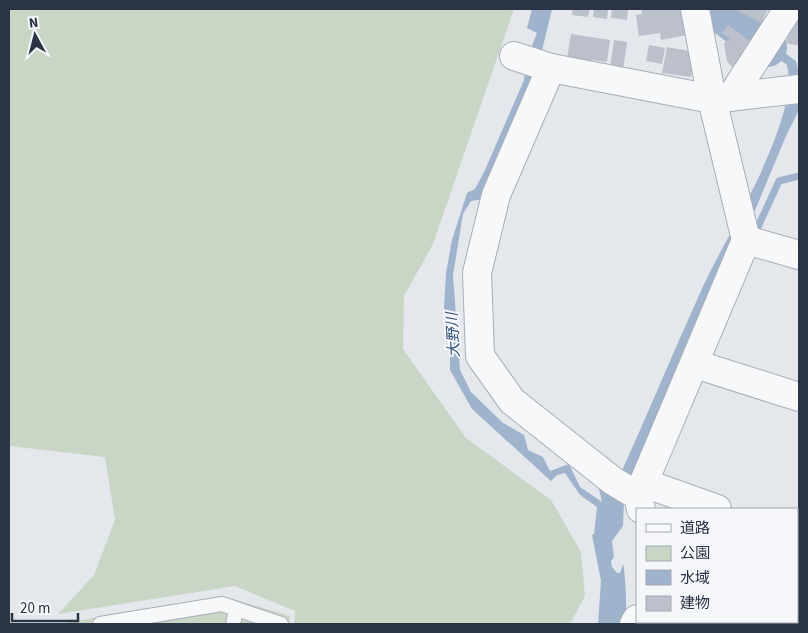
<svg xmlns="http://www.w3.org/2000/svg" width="808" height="633" font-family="'Source Sans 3','Noto Sans JP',sans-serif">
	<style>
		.green { fill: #c9d6c5 }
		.water { fill: #9fb4cc }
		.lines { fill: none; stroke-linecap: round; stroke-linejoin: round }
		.stream { stroke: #9fb4cc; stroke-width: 7 }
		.river { stroke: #9fb4cc; stroke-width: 40 }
		.building { fill: #bbc0ca }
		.service-casing { stroke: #a9aeb7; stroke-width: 16 }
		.minor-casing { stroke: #a9aeb7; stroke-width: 30 }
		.tertiary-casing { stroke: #a9aeb7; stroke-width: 30 }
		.service { stroke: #f7f8fa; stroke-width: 14 }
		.minor { stroke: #f7f8fa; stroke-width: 28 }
		.tertiary { stroke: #f7f8fa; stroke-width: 28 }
		.labels { text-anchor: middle; stroke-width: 4; stroke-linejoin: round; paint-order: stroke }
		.water-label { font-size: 15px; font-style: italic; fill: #34527a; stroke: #f4f6f9 }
	</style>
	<rect width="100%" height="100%" fill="#e4e7ec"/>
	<g class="green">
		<path d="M9,9H514L433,244L404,296L403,349L466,438L551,500L581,552L585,596L570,624H294L295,611L235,586L58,614L94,575L115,520L105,457L9,446Z"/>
		<path d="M223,596L290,616L289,624H59Z"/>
	</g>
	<path class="water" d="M532,9H552L540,59L485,199L471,201L463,214L453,275L460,370L471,392L503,423L524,435L528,450L543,457L550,471L569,464L580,487L602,502L597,481L620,475C648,414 673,352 701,291C724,239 801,119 787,65L722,17L723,9L796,61L799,74V110L786,136L756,208L723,266L624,502L623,526L612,541L614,557L611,561L612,567L617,573H620L623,564C625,568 627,609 626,613C625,617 622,621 621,624H598L601,581L592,535L594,534L597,507L580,495L565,473L557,475L551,481L472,409L450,370V347L444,307L446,273L452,240L467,193L475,189L485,170L524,80L526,61L537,33L527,28Z"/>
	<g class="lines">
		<path class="stream" d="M757,229L779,181L799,176"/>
		<path class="river" d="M716,9L767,47"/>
	</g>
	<g class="building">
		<path d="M573,9H590L588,17L572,15Z"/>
		<path d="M594,9H608L607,19L593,17Z"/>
		<path d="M612,9H628L627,20L611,18Z"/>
		<path d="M641,9H683L688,35L661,40L660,33L639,36L636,15L642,14Z"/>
		<path d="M734,9H768L761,23Z"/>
		<path d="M794,16L799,17V46L786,43Z"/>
		<path d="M728,25L751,42L732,67L727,61L724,43L730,39L722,33Z"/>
		<path d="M571,34L610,40L607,62L591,60L589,68L566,65Z"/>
		<path d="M614,40L627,42L623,70L610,68Z"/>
		<path d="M649,45L665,48L662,64L646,61Z"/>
		<path d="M667,47L695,52L691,77L662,73Z"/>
		<path d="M686,622H723V624H684Z"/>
	</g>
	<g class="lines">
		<g class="service-casing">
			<g id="service">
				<path d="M100,624L222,604L281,624"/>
				<path d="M233,624L236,610"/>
			</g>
		</g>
		<g class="minor-casing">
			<g id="minor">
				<path d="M514,56L551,68L712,99L799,89"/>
				<path d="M551,68L496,195L477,273L480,356L512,401L613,481L638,496"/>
				<path d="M731,97L788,9"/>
				<path d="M746,240L799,255"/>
				<path d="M695,364L799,397"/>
				<path d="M644,483L717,509"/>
				<path d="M641,509L638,496L746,240L712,99"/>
				<path d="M797,537L799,538"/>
				<path d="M797,607L799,608"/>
				<path d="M634,624L637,619"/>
			</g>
		</g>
		<g class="tertiary-casing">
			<path id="tertiary" d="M695,9L712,99"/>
		</g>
		<use href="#service" class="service"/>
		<use href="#minor" class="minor"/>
		<use href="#tertiary" class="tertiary"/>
	</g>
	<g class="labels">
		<g class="water-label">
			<text transform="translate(453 335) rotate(-93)" y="5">大野川</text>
		</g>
	</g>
	<rect width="808" height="633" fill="none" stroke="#2b3445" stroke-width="20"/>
	<rect x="636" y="508" width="162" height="115" fill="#f4f6f9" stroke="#a4a8b1"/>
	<rect x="646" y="524" width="25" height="8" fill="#f7f8fa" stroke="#a4a8b1"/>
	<text x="680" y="533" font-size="15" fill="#2b3445">道路</text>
	<rect x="646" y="546" width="25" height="15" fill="#c9d6c5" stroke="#a4a8b1"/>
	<text x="680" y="558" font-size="15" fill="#2b3445">公園</text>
	<rect x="646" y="570" width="25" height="15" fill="#9fb4cc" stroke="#a4a8b1"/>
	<text x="680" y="583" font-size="15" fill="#2b3445">水域</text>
	<rect x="646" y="596" width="25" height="15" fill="#bbc0ca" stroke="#a4a8b1"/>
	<text x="680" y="608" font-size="15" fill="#2b3445">建物</text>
	<g transform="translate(35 35) rotate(353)" stroke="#f4f6f9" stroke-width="4" paint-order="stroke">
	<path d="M0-4L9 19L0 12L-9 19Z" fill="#2b3445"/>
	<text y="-8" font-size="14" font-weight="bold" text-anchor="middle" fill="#2b3445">N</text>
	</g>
	<path d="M12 613v8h66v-8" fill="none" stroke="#2b3445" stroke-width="2.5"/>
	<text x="20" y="613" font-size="15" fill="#2b3445" stroke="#f4f6f9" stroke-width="4" paint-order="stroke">20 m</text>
</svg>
